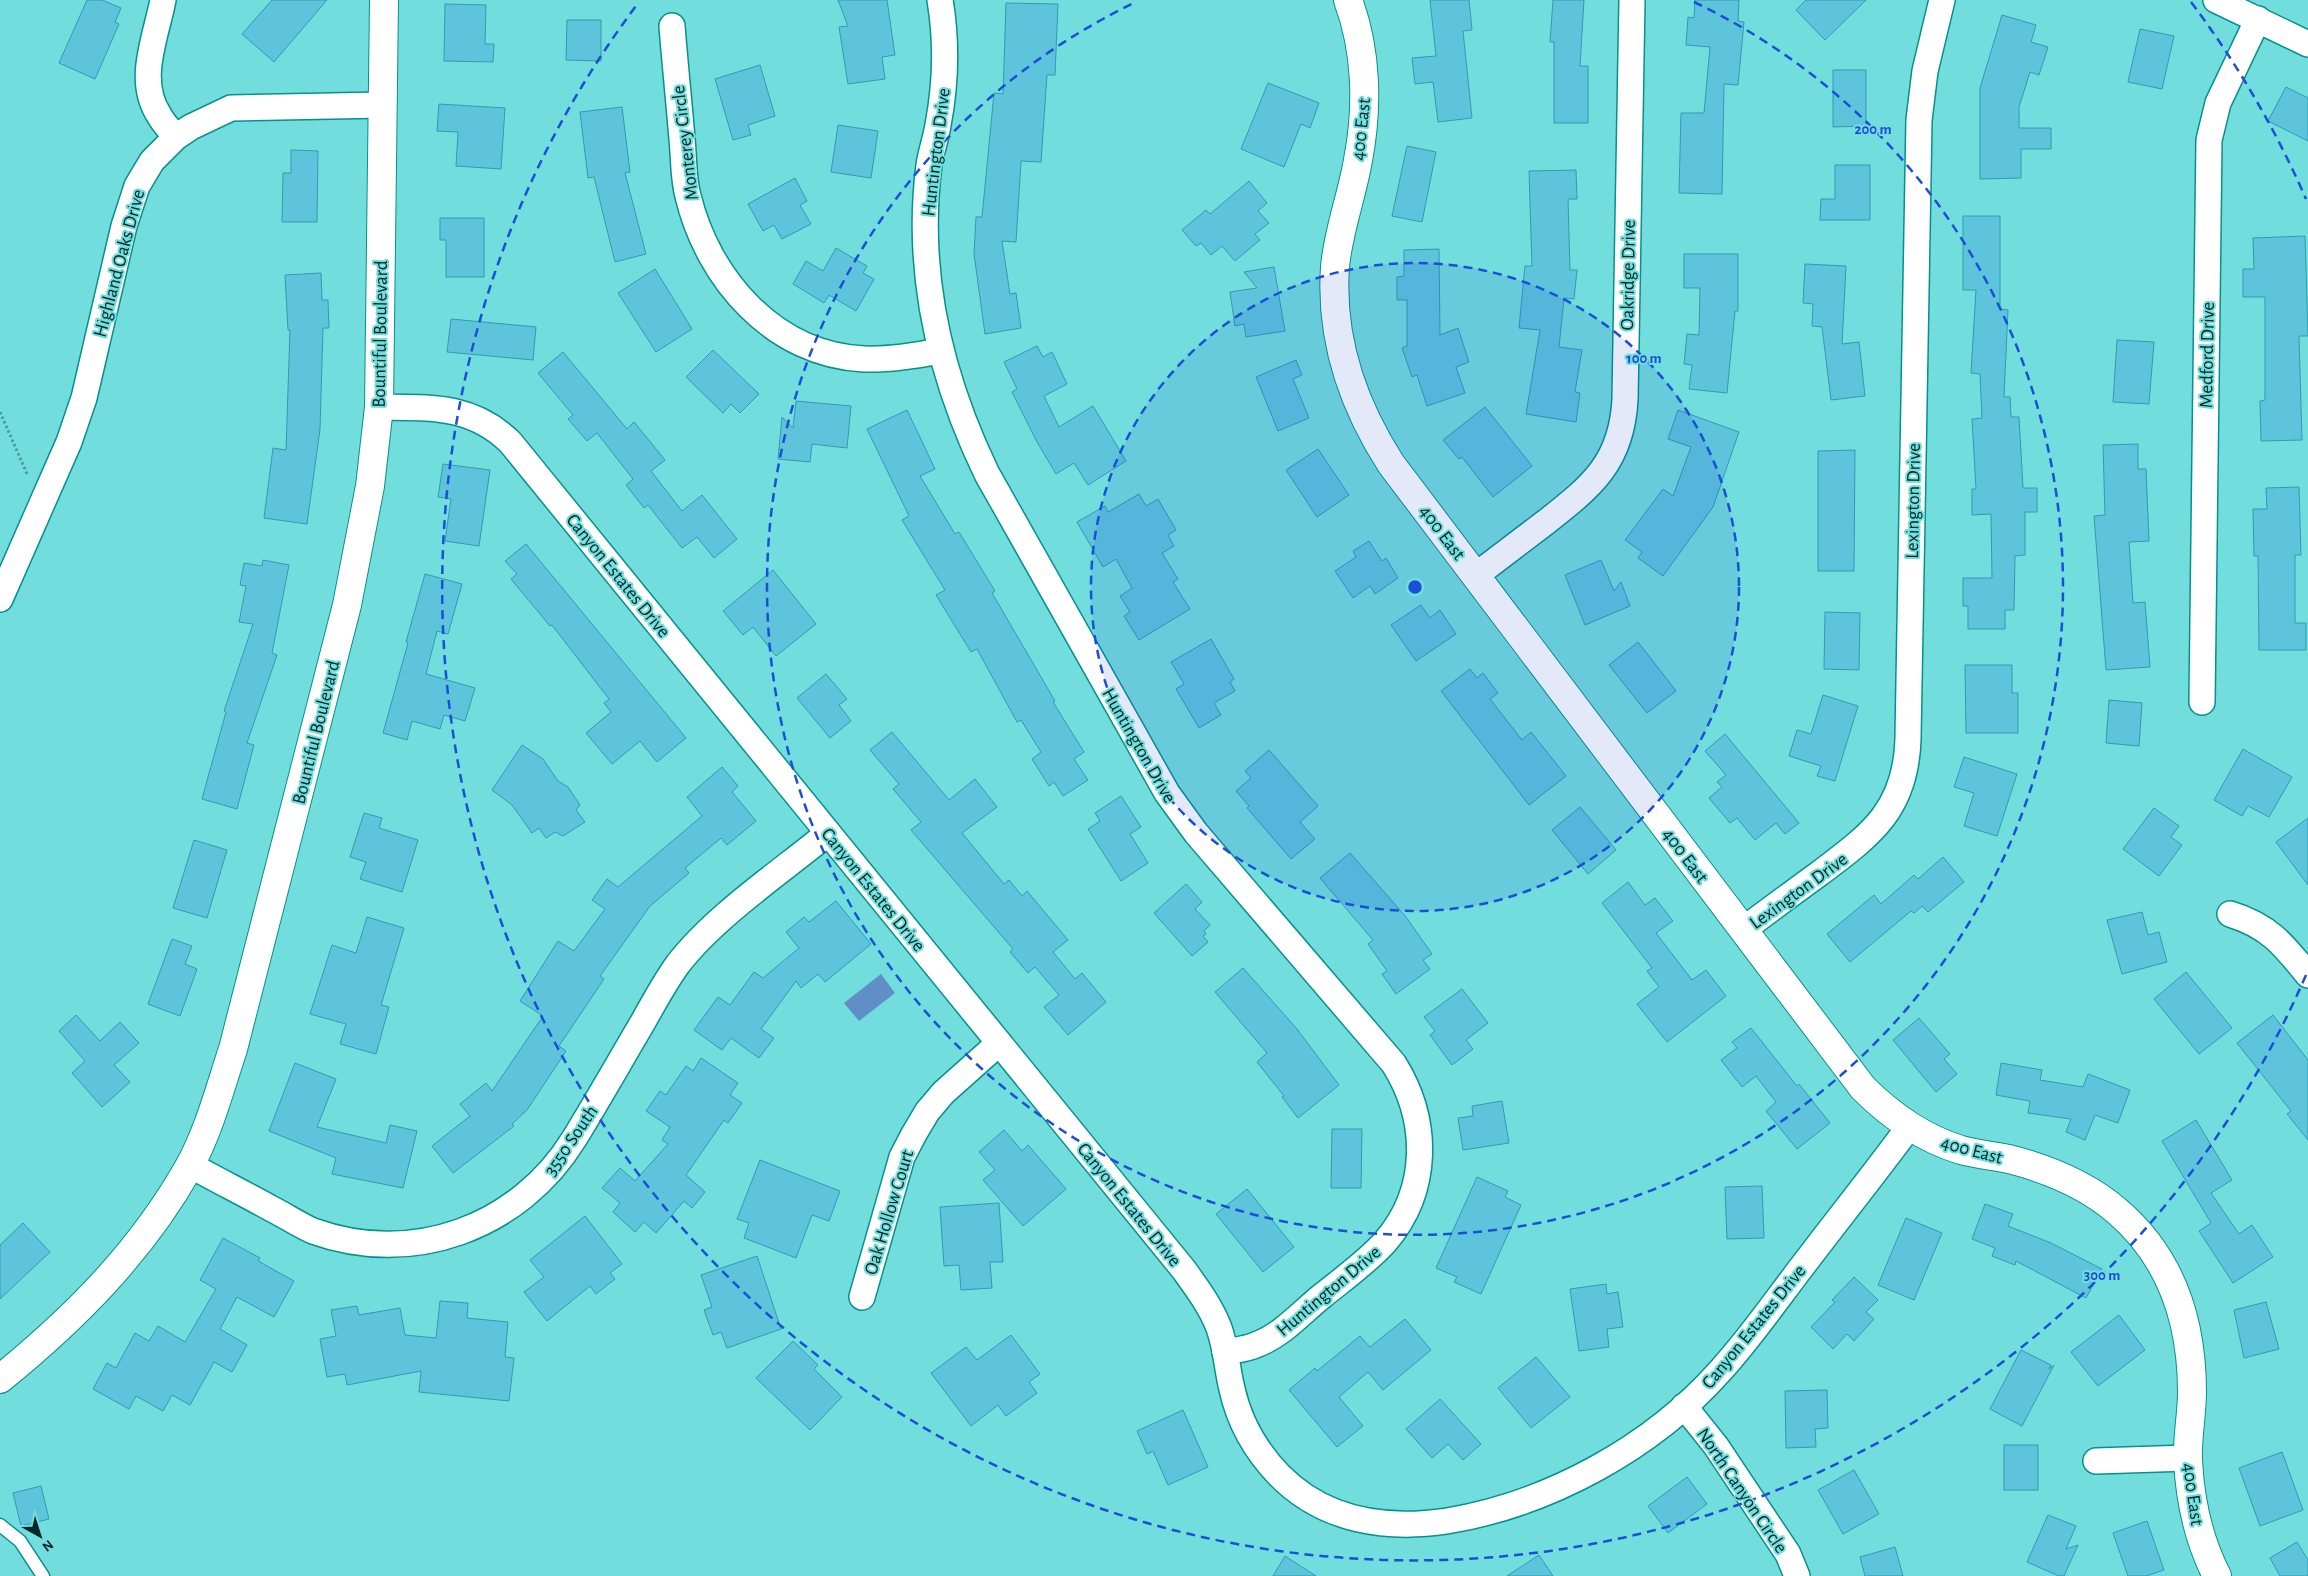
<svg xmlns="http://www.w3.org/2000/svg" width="2308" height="1576" font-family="'Alegreya Sans',sans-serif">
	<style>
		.water { fill: #608ec7 }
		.building { fill: #5ec4db; stroke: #2f9cb2 }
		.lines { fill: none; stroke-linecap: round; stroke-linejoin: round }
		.service-casing { stroke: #07908f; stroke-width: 15 }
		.minor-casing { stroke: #07908f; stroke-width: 28 }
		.tertiary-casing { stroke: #07908f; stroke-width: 30 }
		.secondary-casing { stroke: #07908f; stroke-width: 30 }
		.path { stroke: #4a9d9c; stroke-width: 3; stroke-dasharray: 2.5 2.5; stroke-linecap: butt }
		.service { stroke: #fff; stroke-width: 12 }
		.minor { stroke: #fff; stroke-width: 25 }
		.tertiary { stroke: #fff; stroke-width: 28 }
		.secondary { stroke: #fff; stroke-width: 28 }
		.ring { fill: none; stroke: #1d4ed8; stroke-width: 2.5; stroke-dasharray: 9 6 }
		.labels { text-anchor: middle; stroke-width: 4; stroke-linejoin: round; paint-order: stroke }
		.street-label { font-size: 19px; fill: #022625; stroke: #71dddc }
		.centre { fill: #1d4ed8; stroke: #71dddc; stroke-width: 2.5 }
		.ring-label { font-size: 15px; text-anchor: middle; font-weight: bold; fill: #1d4ed8; stroke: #71dddc; stroke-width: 4; stroke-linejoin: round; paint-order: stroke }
	</style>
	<rect width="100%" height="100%" fill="#71dddc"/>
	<path class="water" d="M881,974L895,993L859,1021L844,1003Z"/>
	<g class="building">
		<path d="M87,0H102L121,8L115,22L119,24L95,79L59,63Z"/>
		<path d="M272,0H327L274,62L242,34Z"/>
		<path d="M838,0H887L895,55L882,57L885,79L848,84L839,27L848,26Z"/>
		<path d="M1430,0H1469L1472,30L1463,31L1472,118L1438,122L1433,82L1415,84L1412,58L1436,56Z"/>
		<path d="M1553,0H1584L1580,66H1588V123H1554V42H1550Z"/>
		<path d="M1695,0H1739L1738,21L1744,22L1738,85L1724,84L1722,194L1679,193L1681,113H1704L1710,47L1686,45L1688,17L1694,18Z"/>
		<path d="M1806,0H1866L1825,40L1796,10Z"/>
		<path d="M1006,3L1058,4L1055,75H1047L1041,162L1021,161L1016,242L1002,241L1010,294L1016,293L1021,328L985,334L974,254L976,217H982L994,93L1003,94Z"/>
		<path d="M445,4L486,5L485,44H494L493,62L444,61Z"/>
		<path d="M2002,15L2036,25L2031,42L2048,47L2039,75L2030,72L2019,107V128H2051V149H2021V178L1980,179V88Z"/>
		<path d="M567,20H601V61L566,60Z"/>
		<path d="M2140,29L2174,36L2162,89L2128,82Z"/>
		<path d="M760,65L775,116L748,125L751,135L733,140L715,79Z"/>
		<path d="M1833,70H1866V126L1833,127Z"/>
		<path d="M1268,83L1319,103L1310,128L1301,124L1284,167L1241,149Z"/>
		<path d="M2286,87L2308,98V141L2268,121Z"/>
		<path d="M439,104L505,108L501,169L456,166L458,132L437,131Z"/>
		<path d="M622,107L630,172L625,173L646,254L615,262L594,177L588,178L580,112Z"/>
		<path d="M838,125L878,131L871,178L831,172Z"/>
		<path d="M1407,146L1436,152L1422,222L1392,216Z"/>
		<path d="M291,150L318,151L317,222H282L283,173H291Z"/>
		<path d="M1835,165H1870V220H1820L1821,199H1835Z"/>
		<path d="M1576,170L1577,199H1568L1570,270H1577L1574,299L1564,298L1559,347L1582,350L1575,392L1580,393L1576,422L1526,414L1540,330L1519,328L1525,266H1532L1529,171Z"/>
		<path d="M795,178L807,201L800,205L811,224L782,239L774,225L763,231L748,204Z"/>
		<path d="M1249,181L1267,203L1258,211L1269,223L1255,234L1260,240L1235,261L1222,246L1211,255L1201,243L1196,246L1182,230L1206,210L1210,214Z"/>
		<path d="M1963,216H2000V309L2008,310L2004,397H2010L2011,417H2019L2023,488H2037V512H2025V555L2015,556L2014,610H2005V629H1968V606H1963V578H1992L1991,514L1972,515V489H1976L1972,419L1982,418L1980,374L1971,373L1976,290H1963Z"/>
		<path d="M440,218H484V277H446V240H440Z"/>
		<path d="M2305,236L2308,336H2299L2302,440L2261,441L2260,401L2265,400V297H2243V269H2254L2253,238Z"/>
		<path d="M836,248L867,266L863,273L874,279L856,311L829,295L824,303L793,284L806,261L823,271Z"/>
		<path d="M1439,249L1440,335L1458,328L1469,362L1456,367L1465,393L1427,406L1417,375L1412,377L1402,348L1407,346V300H1397V277L1404,276V250Z"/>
		<path d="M1684,254H1738V311H1735L1727,393L1689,389L1692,365L1684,364L1687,334L1699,335L1700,288H1684Z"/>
		<path d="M1805,264L1846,266L1842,344L1859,342L1865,396L1831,400L1822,327L1812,326L1813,304L1803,303Z"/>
		<path d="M1274,267L1285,331L1246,337L1244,324L1235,326L1230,292L1257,288L1244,272Z"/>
		<path d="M655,269L692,329L656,352L618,293Z"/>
		<path d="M321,273L322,300H328L329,328H323L320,429L307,524L264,518L273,448L286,450L290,330H288L285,275Z"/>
		<path d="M451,319L536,327L533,360L447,352Z"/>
		<path d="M2117,340L2154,342L2149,404L2113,402Z"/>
		<path d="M1037,346L1043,357L1052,352L1067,384L1044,396L1059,427L1093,406L1126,461L1088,485L1074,463L1056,474L1037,442L1012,392L1017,389L1004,362Z"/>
		<path d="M713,350L759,394L740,413L731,404L723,413L686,377Z"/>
		<path d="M563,352L627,429L634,422L665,460L651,471L682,511L702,495L737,539L714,558L697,537L682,548L648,505L644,508L626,485L633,479L597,433L587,441L568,419L573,415L538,373Z"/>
		<path d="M1296,360L1302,375L1293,379L1309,418L1278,431L1256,377Z"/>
		<path d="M796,401L851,406L847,448L812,444L810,462L778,459L782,417L793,428Z"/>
		<path d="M1485,407L1532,466L1493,497L1462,457L1459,459L1443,440Z"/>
		<path d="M907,410L935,469L920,476L955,534L959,532L970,550L995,591L992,593L1055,701L1053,702L1084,752L1074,759L1088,780L1063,796L1054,782L1049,786L1032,759L1041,752L1021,720L1017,722L977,649L971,652L936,595L945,590L902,520L909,516L867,429Z"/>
		<path d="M1678,410L1739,432L1713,507L1663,576L1638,558L1642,552L1625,540L1663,489L1673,496L1691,447L1668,439Z"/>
		<path d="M2138,444V469H2146L2149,541L2129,542L2133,603L2145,602L2150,667L2106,670L2094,516L2105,515L2103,445Z"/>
		<path d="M1318,449L1349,495L1317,517L1286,470Z"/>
		<path d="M1855,450L1854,571H1818V451Z"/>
		<path d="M443,464L490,470L479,546L445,541L451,499L438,497Z"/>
		<path d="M2299,487L2301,555H2295V623H2306V650H2259L2258,556H2254L2253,509H2267L2266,488Z"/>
		<path d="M1139,494L1146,506L1158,499L1176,530L1168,535L1174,546L1162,553L1178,579L1173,582L1190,609L1139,640L1124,616L1130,612L1120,596L1132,588L1116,559L1103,567L1077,522L1105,506L1108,512Z"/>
		<path d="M1369,541L1382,561L1386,558L1398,578L1375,594L1370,586L1353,598L1335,571L1356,557L1353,551Z"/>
		<path d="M526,544L686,738L657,762L640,741L612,764L586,733L611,712L604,703L609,699L552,625L550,626L511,579L517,574L505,561Z"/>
		<path d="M263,560L289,565L272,653L277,655L247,743L254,745L237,809L202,799L226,712L224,711L253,624L239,622L246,586L240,585L244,563L262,566Z"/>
		<path d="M1601,560L1614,591L1621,582L1630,606L1585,625L1565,575Z"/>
		<path d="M773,570L816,624L776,656L753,627L743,635L723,611Z"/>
		<path d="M425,574L462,584L448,634L437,631L426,674L475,688L465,721L444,715L440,729L412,721L407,740L383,733L408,643L406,642Z"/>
		<path d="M1421,605L1430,618L1440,610L1456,634L1416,661L1391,625Z"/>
		<path d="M1825,612L1860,613L1859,670L1824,669Z"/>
		<path d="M1211,639L1234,679L1230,682L1235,691L1214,703L1221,715L1199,728L1176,689L1184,684L1171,662Z"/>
		<path d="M1638,642L1676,691L1647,713L1609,665Z"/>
		<path d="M1965,665H2012V693H2018V733H1966Z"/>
		<path d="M1470,669L1477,678L1483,673L1498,693L1490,699L1522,740L1531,732L1566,776L1529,805L1441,691Z"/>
		<path d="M826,674L847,699L839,705L851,721L830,738L797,698Z"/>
		<path d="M1823,695L1858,706L1835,781L1817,776L1821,766L1789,756L1797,730L1811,734Z"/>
		<path d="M2109,700L2142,703L2139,746L2106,743Z"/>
		<path d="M892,732L949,800L975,779L997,807L962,833L1004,884L1009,880L1022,896L1027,891L1068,940L1053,952L1075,979L1082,973L1106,1002L1068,1035L1044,1007L1059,995L1035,967L1028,973L1010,952L1013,949L911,830L921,822L893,789L899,784L870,750Z"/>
		<path d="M1725,734L1799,823L1785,834L1776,823L1755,840L1737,818L1730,823L1709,798L1722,787L1717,782L1726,775L1705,751Z"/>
		<path d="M522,745L543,759L558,781L568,787L580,805L576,810L585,822L563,836L555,832L546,838L539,828L532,833L512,805L492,790Z"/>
		<path d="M2243,749L2292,777L2269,817L2248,806L2242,816L2214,800Z"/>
		<path d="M1269,750L1318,806L1300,822L1315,839L1291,859L1247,808L1249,806L1236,791L1251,778L1245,771Z"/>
		<path d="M1964,757L2017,774L1997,836L1964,826L1974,793L1954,787Z"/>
		<path d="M722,767L738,786L732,792L756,821L727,845L721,838L685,868L689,873L650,906L600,976L604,979L559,1046L566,1051L527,1110L512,1124L514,1126L453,1173L432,1146L470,1116L460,1104L486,1083L492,1091L543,1016L520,1001L558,941L574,951L605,909L592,900L607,879L618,887L702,816L687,797Z"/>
		<path d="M1121,796L1141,827L1130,834L1148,863L1121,881L1088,829L1100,821L1095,813Z"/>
		<path d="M1580,807L1616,850L1588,874L1552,830Z"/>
		<path d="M2154,808L2179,826L2171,837L2182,845L2159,876L2123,849Z"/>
		<path d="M364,813L382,818L379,828L418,840L402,892L360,879L366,862L350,857Z"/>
		<path d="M2308,818V885L2276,842Z"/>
		<path d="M194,840L227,850L207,918L173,908Z"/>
		<path d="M1350,853L1406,917L1432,954L1423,960L1430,969L1396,994L1382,974L1387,971L1368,944L1373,940L1320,878Z"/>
		<path d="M1943,857L1964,882L1928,912L1922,906L1914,913L1911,911L1850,962L1827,934L1874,895L1881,904L1914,875L1918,879Z"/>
		<path d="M1628,882L1645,905L1655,898L1673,921L1656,933L1692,980L1706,970L1726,996L1667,1042L1637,1004L1659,987L1647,971L1652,968L1602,903Z"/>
		<path d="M1186,884L1202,902L1195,909L1210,925L1204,931L1206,934L1203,936L1208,942L1192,956L1154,913Z"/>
		<path d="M836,901L871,944L825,982L818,974L801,988L796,981L761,1029L774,1038L759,1058L731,1038L722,1050L694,1030L718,997L730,1005L754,972L763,978L799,948L786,932L804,917L809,922Z"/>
		<path d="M2142,912L2148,935L2159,932L2167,962L2122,974L2107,920Z"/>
		<path d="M367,917L404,928L381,1005L389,1007L376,1054L340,1044L346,1024L310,1014L332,945L356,953Z"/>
		<path d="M172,939L192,946L185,964L197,969L180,1016L148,1004Z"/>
		<path d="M1243,968L1297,1029L1339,1085L1298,1118L1282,1097L1284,1096L1257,1062L1267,1053L1215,992Z"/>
		<path d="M2186,972L2232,1028L2199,1054L2154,999Z"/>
		<path d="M1462,989L1488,1023L1466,1040L1473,1049L1452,1065L1430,1035L1435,1031L1424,1017Z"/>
		<path d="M76,1015L100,1041L120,1022L139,1043L114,1065L130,1082L102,1107L72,1073L85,1061L59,1031Z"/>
		<path d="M2273,1015L2308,1060V1140L2287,1114L2291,1111L2237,1043Z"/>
		<path d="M1919,1018L1950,1054L1944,1059L1957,1074L1936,1092L1893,1040Z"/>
		<path d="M1751,1028L1797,1086L1799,1084L1830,1123L1797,1149L1766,1111L1776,1102L1756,1076L1742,1087L1721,1060L1737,1048L1732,1042Z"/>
		<path d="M701,1058L738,1083L730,1095L742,1103L728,1123L724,1120L686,1175L705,1192L692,1208L684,1201L656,1233L644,1222L635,1232L613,1212L620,1203L602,1188L620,1168L635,1181L668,1144L662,1140L670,1127L646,1111L660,1091L666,1095L686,1066L693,1071Z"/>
		<path d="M295,1063L336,1079L317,1127L386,1143L390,1125L417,1131L403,1188L332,1174L336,1158L269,1131Z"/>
		<path d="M2001,1063L2042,1070L2040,1080L2083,1087L2088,1074L2130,1090L2118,1123L2095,1115L2085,1140L2066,1132L2071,1119L2028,1113L2030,1101L1996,1095Z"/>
		<path d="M1502,1101L1509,1143L1463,1150L1458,1118L1473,1116L1472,1106Z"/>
		<path d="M2196,1120L2232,1180L2211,1193L2239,1234L2252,1225L2273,1257L2233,1283L2199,1231L2211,1223L2162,1141Z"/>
		<path d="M1332,1129H1362L1361,1188H1331Z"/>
		<path d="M1004,1130L1022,1151L1028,1145L1066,1189L1023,1226L983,1180L995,1170L979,1152Z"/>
		<path d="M760,1160L840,1191L829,1221L812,1215L796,1258L744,1238L749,1223L737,1219Z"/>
		<path d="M1477,1177L1508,1191L1505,1197L1521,1205L1481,1294L1454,1282L1457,1277L1436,1268Z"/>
		<path d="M1762,1186L1764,1238L1727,1239L1725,1187Z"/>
		<path d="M1247,1189L1294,1247L1263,1272L1216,1214Z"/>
		<path d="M999,1203L1003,1262H990L992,1288L961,1290L959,1265L944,1266L940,1207Z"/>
		<path d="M1985,1204L2013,1214L2008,1226L2051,1243L2102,1269L2086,1298L2016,1261L2015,1265L1992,1256L1995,1248L1972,1239Z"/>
		<path d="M585,1216L622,1264L610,1273L615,1279L596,1294L590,1286L547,1321L524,1292L544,1277L530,1260Z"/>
		<path d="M1906,1218L1942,1233L1914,1300L1878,1285Z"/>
		<path d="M23,1223L50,1252L0,1299V1245Z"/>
		<path d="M223,1238L260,1258L258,1261L294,1281L274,1317L237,1297L220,1329L247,1345L232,1372L214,1362L190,1405L172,1395L163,1411L136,1396L129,1409L93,1389L107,1363L116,1368L135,1333L149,1341L158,1326L185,1342L216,1289L200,1280Z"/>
		<path d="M757,1256L781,1329L727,1348L721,1332L713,1335L704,1310L712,1307L701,1275Z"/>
		<path d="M1854,1277L1878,1300L1866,1312L1874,1319L1854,1341L1847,1334L1833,1349L1811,1327L1835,1302L1832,1300Z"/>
		<path d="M1606,1284L1607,1294L1618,1292L1623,1327L1607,1329L1609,1347L1579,1351L1570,1289Z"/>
		<path d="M440,1301L468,1303L467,1318L508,1322L505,1357L514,1358L509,1401L419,1392L421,1371L347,1385L345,1374L327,1377L320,1339L336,1336L331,1310L357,1306L359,1315L400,1308L405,1335L436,1338Z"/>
		<path d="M2266,1302L2279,1349L2244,1358L2234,1310Z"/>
		<path d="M2119,1315L2145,1350L2098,1386L2071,1352Z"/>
		<path d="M1405,1319L1431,1350L1383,1390L1368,1372L1339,1397L1363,1426L1337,1447L1289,1390L1315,1368L1317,1371L1360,1336L1370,1347Z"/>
		<path d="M1011,1335L1040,1374L1029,1382L1037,1393L1006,1416L998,1405L971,1426L931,1373L966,1347L977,1360Z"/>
		<path d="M793,1341L818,1365L814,1369L842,1397L810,1430L756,1378Z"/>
		<path d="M2021,1350L2051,1365L2049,1369L2054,1365L2022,1426L1990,1409Z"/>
		<path d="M1536,1357L1570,1397L1531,1428L1498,1388Z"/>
		<path d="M1827,1390L1828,1428L1815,1429L1816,1447L1786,1448L1785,1391Z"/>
		<path d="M1440,1399L1481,1444L1463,1460L1448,1444L1432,1458L1406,1429Z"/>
		<path d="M1183,1410L1208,1467L1168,1485L1153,1451L1147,1454L1137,1431Z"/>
		<rect x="2004" y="1445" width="34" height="45"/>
		<path d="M2282,1452L2303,1510L2260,1526L2239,1468Z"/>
		<path d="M1854,1470L1879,1514L1843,1534L1818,1490Z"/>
		<path d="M1687,1477L1707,1504L1668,1533L1648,1506Z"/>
		<path d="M41,1486L49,1519L21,1526L13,1493Z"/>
		<path d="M2048,1515L2076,1526L2066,1549L2078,1545L2064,1576H2059L2027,1562Z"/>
		<path d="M2147,1521L2164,1570L2146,1576H2128L2113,1533Z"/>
		<path d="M2297,1542L2308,1560V1576H2280L2270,1558Z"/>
		<path d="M1895,1547L1903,1576H1865L1860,1557Z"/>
		<path d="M1539,1555L1553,1576H1507Z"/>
		<path d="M1285,1556L1316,1576H1273Z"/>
	</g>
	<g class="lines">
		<g class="service-casing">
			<path id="service" d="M0,1525L20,1541L43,1576"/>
		</g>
		<g class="minor-casing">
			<g id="minor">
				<path d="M163,0C156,37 136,80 159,115C163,123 170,130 176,137"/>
				<path d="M940,0C947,42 946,83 938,125C936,138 931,152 929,165C915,275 940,377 987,474L1167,793L1196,833L1394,1064C1429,1120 1430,1190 1385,1242C1367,1262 1343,1279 1322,1296C1302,1312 1282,1335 1258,1344C1248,1349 1236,1350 1225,1352"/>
				<path d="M2216,0L2308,44"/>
				<path d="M672,26C675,64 679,102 682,139C684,158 683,178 688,196C708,279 774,355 864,359C890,360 914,356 939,351"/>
				<path d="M379,407C429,408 471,404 510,442L1184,1270C1197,1288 1211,1307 1219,1328C1226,1347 1227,1369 1232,1389C1239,1421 1256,1451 1279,1475C1324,1521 1386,1530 1447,1521C1549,1504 1652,1448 1721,1370C1751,1337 1777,1299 1804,1264C1839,1218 1875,1173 1909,1127"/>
				<path d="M1475,576C1499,558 1522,540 1546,522C1592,486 1622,462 1625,399L1632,0"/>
				<path d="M0,599L69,442L84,398L124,226L137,186L152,161L176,137L191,127L231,108L383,105"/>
				<path d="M2202,702L2209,140L2218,103L2258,19"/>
				<path d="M2230,914C2269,926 2283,944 2308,975"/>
				<path d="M1743,930C1768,911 1794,892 1820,873C1872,834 1906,809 1908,739L1919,120L1925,71L1942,0"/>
				<path d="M190,1165C217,1180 245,1194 272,1209C286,1216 299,1225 313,1231C412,1267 519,1228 574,1139C598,1100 620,1061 643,1022C654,1002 665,982 678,964C715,916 781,872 828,833"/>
				<path d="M862,1297L902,1157L914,1134L927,1112L943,1093L999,1043"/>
				<path d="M1684,1406L1716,1446L1788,1554L1797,1576"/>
				<path d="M2096,1461L2188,1458"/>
			</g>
		</g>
		<g class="tertiary-casing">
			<path id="tertiary" d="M1348,0C1367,51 1368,108 1358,160C1352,196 1338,231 1335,267C1330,338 1353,405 1391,464L1863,1088C1891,1116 1922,1138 1961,1150C1976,1154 1993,1156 2009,1159C2048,1169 2086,1184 2117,1211C2172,1258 2192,1321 2192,1392C2192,1415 2187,1437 2188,1460C2190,1501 2198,1539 2217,1576"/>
		</g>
		<g class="secondary-casing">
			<path id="secondary" d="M0,1379C75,1318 141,1252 189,1167C209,1131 220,1088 233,1049L347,605L370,486L379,407L384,0"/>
		</g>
		<path class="path" d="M0,412L28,476"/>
		<use href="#service" class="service"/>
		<use href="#minor" class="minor"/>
		<use href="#tertiary" class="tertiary"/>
		<use href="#secondary" class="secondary"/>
	</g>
	<circle cx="1415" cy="587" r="324" fill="#1d4ed8" fill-opacity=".12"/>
	<g class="ring">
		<circle cx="1415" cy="587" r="324"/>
		<path d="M1694 2A648 648 0 1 1 1136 2"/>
		<path d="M2306 975A972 972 0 1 1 639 2M2191 2A972 972 0 0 1 2306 199"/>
	</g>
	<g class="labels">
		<g class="street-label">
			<text transform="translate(1360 129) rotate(-84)" y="7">400 East</text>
			<text transform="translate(684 143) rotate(-97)" y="7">Monterey Circle</text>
			<text transform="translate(935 152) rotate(-83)" y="7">Huntington Drive</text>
			<text transform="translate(118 263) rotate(-75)" y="7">Highland Oaks Drive</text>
			<text transform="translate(1627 275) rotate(-89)" y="7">Oakridge Drive</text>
			<text transform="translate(379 334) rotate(-89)" y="7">Bountiful Boulevard</text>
			<text transform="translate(2206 355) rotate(-89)" y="7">Medford Drive</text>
			<text transform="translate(1912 501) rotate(-89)" y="7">Lexington Drive</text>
			<text transform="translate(1443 532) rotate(53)" y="7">400 East</text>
			<text transform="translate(619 575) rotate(51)" y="7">Canyon Estates Drive</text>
			<text transform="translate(315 732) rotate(-76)" y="7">Bountiful Boulevard</text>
			<text transform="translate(1140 745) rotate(60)" y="7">Huntington Drive</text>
			<text transform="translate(1686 855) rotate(53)" y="7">400 East</text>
			<text transform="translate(874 889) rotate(51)" y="7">Canyon Estates Drive</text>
			<text transform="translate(1798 890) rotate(-36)" y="7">Lexington Drive</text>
			<text transform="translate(570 1140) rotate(-56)" y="7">3550 South</text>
			<text transform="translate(1972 1149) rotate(15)" y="7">400 East</text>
			<text transform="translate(1130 1204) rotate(51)" y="7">Canyon Estates Drive</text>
			<text transform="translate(888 1212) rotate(-73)" y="7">Oak Hollow Court</text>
			<text transform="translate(1328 1290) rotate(-40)" y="7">Huntington Drive</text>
			<text transform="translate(1753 1326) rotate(-51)" y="7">Canyon Estates Drive</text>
			<text transform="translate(1743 1490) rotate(56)" y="7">North Canyon Circle</text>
			<text transform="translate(2194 1494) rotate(82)" y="7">400 East</text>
		</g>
	</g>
	<circle cx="1415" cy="587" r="8" class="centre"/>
	<g class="ring-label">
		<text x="1873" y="134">200 m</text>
		<text x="1644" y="363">100 m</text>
		<text x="2102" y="1280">300 m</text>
	</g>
	<g transform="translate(40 1536) rotate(141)" stroke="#71dddc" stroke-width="4" paint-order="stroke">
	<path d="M0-4L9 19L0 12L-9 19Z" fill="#022625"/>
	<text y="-8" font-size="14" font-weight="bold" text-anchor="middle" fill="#022625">N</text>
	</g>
</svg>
